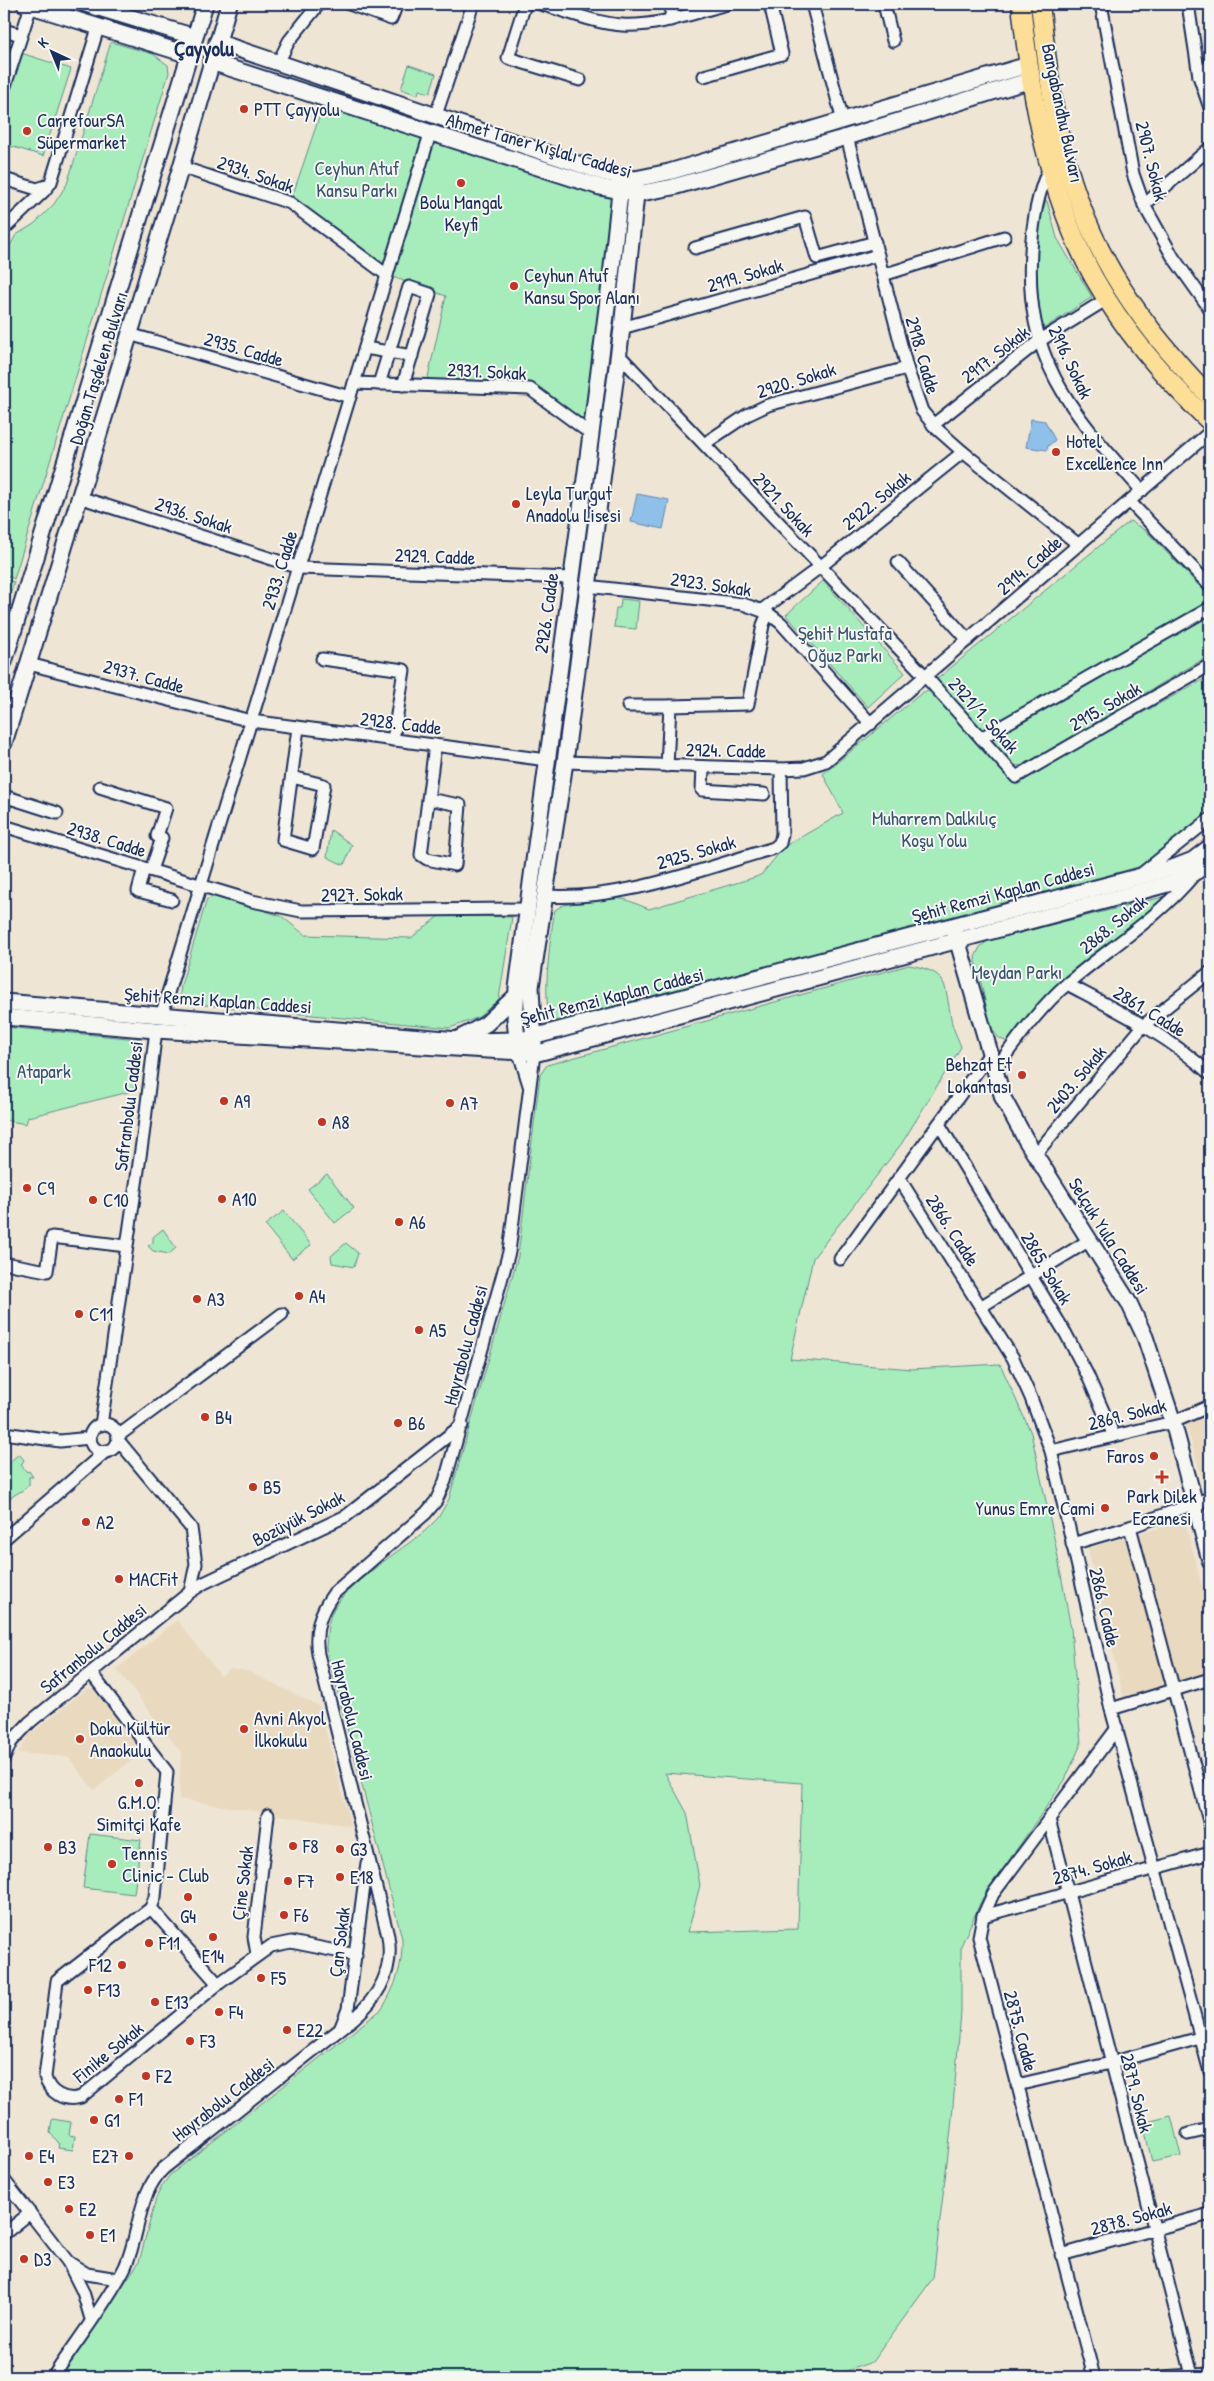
<svg xmlns="http://www.w3.org/2000/svg" width="1214" height="2381" font-family="'Patrick Hand',sans-serif">
	<style>
		.built { fill: #e9d9bf }
		.green { fill: #a6edbb; stroke: #608e8c; fill-rule: evenodd }
		.water { fill: #8ec0ea; stroke: #6086b2 }
		.lines { fill: none; stroke-linecap: round; stroke-linejoin: round }
		.street-casing { stroke: #1b2f5e; stroke-width: 15 }
		.secondary-casing { stroke: #1b2f5e; stroke-width: 19 }
		.primary-casing { stroke: #1b2f5e; stroke-width: 21 }
		.street { stroke: #f6f6f2; stroke-width: 11 }
		.secondary { stroke: #f6f6f2; stroke-width: 15 }
		.primary { stroke: #fcde96; stroke-width: 18 }
		.poi-dot { fill: #c8321e; stroke: #f6f6f2; stroke-width: 2 }
		.labels { text-anchor: middle; stroke-width: 4; stroke-linejoin: round; paint-order: stroke }
		.poi-label { font-size: 19px; fill: #1b2f5e; stroke: #f6f6f2; text-anchor: start }
		.street-label { font-size: 19px; fill: #1b2f5e; stroke: #f6f6f2 }
		.park-label { font-size: 19px; fill: #375571; stroke: #f6f6f2 }
		.quarter-label { font-size: 21px; font-weight: bold; fill: #1b2f5e; stroke: #f6f6f2 }
	</style>
	<rect width="100%" height="100%" fill="#eee5d4"/>
	<filter id="ink" filterUnits="userSpaceOnUse"><feTurbulence type="fractalNoise" baseFrequency=".02" numOctaves="2"/><feDisplacementMap in="SourceGraphic" scale="10" xChannelSelector="R" yChannelSelector="G"/><feConvolveMatrix kernelMatrix="1 2 1 2 8 2 1 2 1" color-interpolation-filters="sRGB"/></filter>
	<g filter="url(#ink)">
		<g class="built">
			<path d="M1210,1413V1503L1185,1422Z"/>
			<path d="M1185,1521L1210,1618V1677L1124,1699L1088,1548Z"/>
			<path d="M177,1620L221,1676L230,1669L247,1671L319,1706L351,1826L273,1814L268,1809L262,1812L179,1799L181,1752L117,1669Z"/>
			<path d="M88,1688L93,1689L136,1744L131,1748L137,1756L94,1790L68,1757L18,1753L29,1735Z"/>
		</g>
		<g class="green">
			<path d="M111,42L153,54L168,65L169,73L14,579L4,574V257L16,235L34,224L54,204L67,184Z"/>
			<path d="M21,53L71,69L43,156L4,144V105Z"/>
			<path d="M409,65L436,74L430,93L419,90L418,95L401,89Z"/>
			<path d="M325,100L620,192L591,434L537,392L426,386L446,296L387,275L290,203Z"/>
			<path d="M1041,200L1047,201L1057,238L1092,297L1040,331C1033,287 1037,244 1041,200Z"/>
			<path d="M1130,521L1146,531L1210,597V655L1022,766L1012,765L937,679Z"/>
			<path d="M4,579L14,582L4,618Z"/>
			<path d="M823,581L905,673L868,707L786,615Z"/>
			<path d="M621,599L639,601L636,629L614,627L616,608H620Z"/>
			<path d="M1210,676V814L1135,871L559,1022C556,1020 552,1018 550,1015C542,1000 551,929 555,910L563,905L615,898L627,900L649,909L756,877L762,874L785,846L843,813L823,774L923,692L930,691L1015,782Z"/>
			<path d="M331,830L352,845L344,865L327,857Z"/>
			<path d="M1171,895L1095,957L1014,1042C1002,1042 997,1038 991,1027L975,957L980,947L989,940Z"/>
			<path d="M217,896L281,916L305,935L411,938L440,915L512,917L499,999L479,1017L450,1028L184,1003L180,994L181,985L207,899Z"/>
			<path d="M909,965C949,972 944,983 951,1018C952,1028 958,1038 961,1047L902,1143L813,1258L790,1359L912,1369L1000,1364L1031,1433L1055,1542L1071,1629L1081,1744L1065,1780L982,1899L961,1946V2013L951,2129L933,2278L872,2362L829,2377H60L139,2262L156,2198L162,2186L170,2175L382,2009C396,1986 403,1965 402,1938L326,1648C327,1636 327,1622 333,1610C348,1583 400,1551 426,1530L438,1518L449,1499L518,1256L540,1075L547,1065ZM665,1773L802,1783L798,1929L688,1932L700,1885L687,1813Z"/>
			<path d="M4,1027L139,1039L141,1042L133,1091L28,1117L26,1124L4,1120Z"/>
			<path d="M327,1174L354,1208L335,1223L308,1189Z"/>
			<path d="M284,1211L311,1245L292,1259L265,1225Z"/>
			<path d="M163,1229L176,1248L169,1254L153,1251L148,1246L153,1243V1237Z"/>
			<path d="M346,1243L358,1253L354,1267L332,1263L331,1256Z"/>
			<path d="M19,1454L24,1460L21,1465L27,1472L29,1471L33,1477H29V1485C23,1491 17,1493 10,1498L8,1495L4,1498V1467Z"/>
			<path d="M90,1834L141,1840L134,1894L83,1888Z"/>
			<path d="M1171,2116L1181,2156L1152,2162L1143,2123Z"/>
			<path d="M52,2119L71,2122L69,2135L75,2136L73,2150L58,2148L59,2143L50,2133Z"/>
		</g>
		<g class="water">
			<path d="M1031,419L1045,421L1055,440L1048,446L1047,450L1026,447Z"/>
			<path d="M637,494L669,500L663,529L631,522Z"/>
		</g>
		<g class="lines">
			<g class="street-casing">
				<g id="street">
					<path d="M349,4L391,19L397,4"/>
					<path d="M525,4L508,58L580,80"/>
					<path d="M540,4C566,11 594,23 622,25C658,27 693,13 727,4"/>
					<path d="M812,4L843,121"/>
					<path d="M884,4L893,41"/>
					<path d="M1101,4L1133,174L1144,205L1173,257L1210,309"/>
					<path d="M1188,4L1199,76L1210,108"/>
					<path d="M670,20L673,4"/>
					<path d="M4,30L21,35"/>
					<path d="M278,63L289,41L319,4"/>
					<path d="M704,76L782,54L770,4"/>
					<path d="M1199,76L1210,65"/>
					<path d="M4,89L31,6"/>
					<path d="M436,115L473,4"/>
					<path d="M847,137L907,368L922,411L937,429L963,452L1079,545"/>
					<path d="M1050,166C1037,194 1033,221 1031,251C1024,363 1073,413 1142,491"/>
					<path d="M181,167L290,203L387,275"/>
					<path d="M4,179L37,189L49,185"/>
					<path d="M1144,205L1210,148"/>
					<path d="M4,229L44,191L51,182L98,28"/>
					<path d="M695,248L805,217L817,258L875,242"/>
					<path d="M883,275L1004,237"/>
					<path d="M622,328L878,255"/>
					<path d="M129,334L350,397"/>
					<path d="M365,348L412,356"/>
					<path d="M618,354L926,677L1016,777L1210,665"/>
					<path d="M354,383L530,389L591,434"/>
					<path d="M379,384L409,287L430,294L403,385"/>
					<path d="M933,425L1039,341L1107,299"/>
					<path d="M704,444L747,415L768,405L907,368"/>
					<path d="M79,497L300,568L571,578"/>
					<path d="M1130,502L1210,586"/>
					<path d="M898,562L968,640"/>
					<path d="M587,586L743,604L768,613L781,623L871,724"/>
					<path d="M762,610L820,567L963,452"/>
					<path d="M322,659L404,670L393,740"/>
					<path d="M29,664L251,721L547,760"/>
					<path d="M628,706H670"/>
					<path d="M981,738L1210,608"/>
					<path d="M565,762L781,769L804,768L826,761L1210,432"/>
					<path d="M667,766L670,706L748,704L763,625L768,613"/>
					<path d="M703,767L702,790L764,794"/>
					<path d="M292,777L324,785L313,849L283,840L298,728"/>
					<path d="M100,787L166,808L157,836L162,838L151,870"/>
					<path d="M428,799L460,805L455,865L427,859L421,855L435,745"/>
					<path d="M4,806L7,797L57,813"/>
					<path d="M4,826L252,901L301,911L526,909"/>
					<path d="M144,868L138,891L172,900"/>
					<path d="M1141,874L1210,819"/>
					<path d="M545,896C623,901 701,869 774,848L780,843L782,834L781,769"/>
					<path d="M1067,984C1118,1011 1168,1035 1210,1074"/>
					<path d="M161,1016L430,134"/>
					<path d="M519,1053L529,1085"/>
					<path d="M994,1071C1016,1041 1039,1008 1068,983C1109,948 1158,918 1193,876"/>
					<path d="M939,1124L1066,1334L1087,1374L1114,1436"/>
					<path d="M1035,1155L1144,1025L1210,972"/>
					<path d="M899,1178L1013,1358L1031,1398L1051,1451L1111,1709L1210,2072"/>
					<path d="M840,1259L989,1055"/>
					<path d="M4,1263L47,1271L52,1237L126,1246"/>
					<path d="M982,1306L1088,1241"/>
					<circle cx="104" cy="1438" r="14"/>
					<path d="M101,1425L143,1136L156,1030"/>
					<path d="M4,1433L60,1441L90,1438"/>
					<path d="M118,1436L282,1314"/>
					<path d="M1051,1451L1173,1422L1210,1406"/>
					<path d="M1130,1527L1210,1825"/>
					<path d="M4,1539L106,1451"/>
					<path d="M1072,1544L1130,1527L1210,1498"/>
					<path d="M190,1592L204,1583L346,1516L462,1425"/>
					<path d="M91,1673L167,1772L155,1897L151,1908L218,1984"/>
					<path d="M1111,1709L1210,1679"/>
					<path d="M4,1758L11,1742L30,1722L190,1592L196,1564L191,1528L118,1440"/>
					<path d="M1049,1819L1192,2375"/>
					<path d="M151,1908L57,1981L45,2077C49,2093 65,2102 81,2097L218,1984L271,1946L291,1942L356,1955"/>
					<path d="M983,1916L1210,1853"/>
					<path d="M257,1954L254,1937L268,1815"/>
					<path d="M341,2027L348,2009L367,1863"/>
					<path d="M1017,2085L1111,2063L1210,2035"/>
					<path d="M1188,2134L1210,2129"/>
					<path d="M4,2180L68,2262L83,2292L91,2319"/>
					<path d="M4,2234L30,2213"/>
					<path d="M1061,2255L1210,2214"/>
					<path d="M68,2262L87,2274L118,2279"/>
					<path d="M53,2377C75,2343 107,2303 125,2267C140,2235 137,2193 164,2168L353,2019C379,1997 394,1971 388,1936L318,1654C314,1630 320,1612 334,1593L426,1513L436,1501L445,1481L509,1252L534,1054"/>
					<path d="M1094,2377L979,1937L983,1916L993,1894L1117,1728"/>
					<path d="M1160,2377L1210,2374"/>
				</g>
			</g>
			<g class="secondary-casing">
				<g id="secondary">
					<path d="M25,4L189,55"/>
					<path d="M86,4L195,37"/>
					<path d="M217,42L605,173L635,179L669,172L1028,65"/>
					<path d="M211,62L600,187L636,194L673,187L847,137L1031,80"/>
					<path d="M4,662L205,4"/>
					<path d="M4,743L181,167L229,4"/>
					<path d="M955,932L1003,1098L1026,1140L1129,1303L1145,1337L1173,1422L1210,1560"/>
					<path d="M4,1002L470,1041L521,1040L1175,867L1193,860L1210,847"/>
					<path d="M4,1017L156,1030L538,1053L1175,882L1197,871L1210,861"/>
					<path d="M458,1039L486,1024L516,996"/>
					<path d="M534,1047L531,987L565,762L622,328L636,194L635,179"/>
					<path d="M518,1049L515,1019L517,988L591,434L611,276L620,192L619,177"/>
				</g>
			</g>
			<g class="primary-casing">
				<g id="primary">
					<path d="M1021,4C1031,97 1048,194 1094,278C1124,331 1166,380 1210,422"/>
					<path d="M1040,4C1045,44 1049,85 1057,124C1082,240 1129,313 1210,397"/>
				</g>
			</g>
			<use href="#street" class="street"/>
			<use href="#secondary" class="secondary"/>
			<use href="#primary" class="primary"/>
		</g>
	</g>
	<g class="poi-dot">
		<circle cx="244" cy="109" r="5"/>
		<circle cx="27" cy="131" r="5"/>
		<circle cx="461" cy="183" r="5"/>
		<circle cx="514" cy="286" r="5"/>
		<circle cx="1056" cy="452" r="5"/>
		<circle cx="516" cy="504" r="5"/>
		<circle cx="1022" cy="1075" r="5"/>
		<circle cx="224" cy="1101" r="5"/>
		<circle cx="450" cy="1103" r="5"/>
		<circle cx="322" cy="1122" r="5"/>
		<circle cx="27" cy="1188" r="5"/>
		<circle cx="222" cy="1199" r="5"/>
		<circle cx="93" cy="1200" r="5"/>
		<circle cx="399" cy="1222" r="5"/>
		<circle cx="299" cy="1296" r="5"/>
		<circle cx="197" cy="1299" r="5"/>
		<circle cx="79" cy="1314" r="5"/>
		<circle cx="419" cy="1330" r="5"/>
		<circle cx="205" cy="1417" r="5"/>
		<circle cx="398" cy="1423" r="5"/>
		<circle cx="1154" cy="1456" r="5"/>
		<path d="M1159.5 1469.5h5v5h5v5h-5v5h-5v-5h-5v-5h5z"/>
		<circle cx="253" cy="1487" r="5"/>
		<circle cx="1105" cy="1508" r="5"/>
		<circle cx="86" cy="1522" r="5"/>
		<circle cx="119" cy="1579" r="5"/>
		<circle cx="244" cy="1729" r="5"/>
		<circle cx="80" cy="1739" r="5"/>
		<circle cx="139" cy="1783" r="5"/>
		<circle cx="293" cy="1846" r="5"/>
		<circle cx="48" cy="1847" r="5"/>
		<circle cx="340" cy="1849" r="5"/>
		<circle cx="112" cy="1864" r="5"/>
		<circle cx="340" cy="1877" r="5"/>
		<circle cx="288" cy="1881" r="5"/>
		<circle cx="188" cy="1897" r="5"/>
		<circle cx="284" cy="1915" r="5"/>
		<circle cx="213" cy="1937" r="5"/>
		<circle cx="149" cy="1943" r="5"/>
		<circle cx="122" cy="1965" r="5"/>
		<circle cx="261" cy="1978" r="5"/>
		<circle cx="88" cy="1990" r="5"/>
		<circle cx="155" cy="2002" r="5"/>
		<circle cx="219" cy="2012" r="5"/>
		<circle cx="287" cy="2030" r="5"/>
		<circle cx="190" cy="2041" r="5"/>
		<circle cx="146" cy="2076" r="5"/>
		<circle cx="119" cy="2099" r="5"/>
		<circle cx="94" cy="2120" r="5"/>
		<circle cx="29" cy="2156" r="5"/>
		<circle cx="129" cy="2156" r="5"/>
		<circle cx="48" cy="2182" r="5"/>
		<circle cx="69" cy="2209" r="5"/>
		<circle cx="90" cy="2235" r="5"/>
		<circle cx="24" cy="2259" r="5"/>
	</g>
	<g class="labels">
		<g class="poi-label">
			<text x="254" y="116">PTT Çayyolu</text>
			<text x="37" y="127">CarrefourSA<tspan x="37" dy="22">Süpermarket</tspan></text>
			<text x="461" y="209" text-anchor="middle">Bolu Mangal<tspan x="461" dy="22">Keyfi</tspan></text>
			<text x="524" y="282">Ceyhun Atuf<tspan x="524" dy="22">Kansu Spor Alanı</tspan></text>
			<text x="1066" y="448">Hotel<tspan x="1066" dy="22">Excellence Inn</tspan></text>
			<text x="526" y="500">Leyla Turgut<tspan x="526" dy="22">Anadolu Lisesi</tspan></text>
			<text x="1012" y="1071" text-anchor="end">Behzat Et<tspan x="1012" dy="22">Lokantası</tspan></text>
			<text x="234" y="1108">A9</text>
			<text x="460" y="1110">A7</text>
			<text x="332" y="1129">A8</text>
			<text x="37" y="1195">C9</text>
			<text x="232" y="1206">A10</text>
			<text x="103" y="1207">C10</text>
			<text x="409" y="1229">A6</text>
			<text x="309" y="1303">A4</text>
			<text x="207" y="1306">A3</text>
			<text x="89" y="1321">C11</text>
			<text x="429" y="1337">A5</text>
			<text x="215" y="1424">B4</text>
			<text x="408" y="1430">B6</text>
			<text x="1144" y="1463" text-anchor="end">Faros</text>
			<text x="263" y="1494">B5</text>
			<text x="1162" y="1503" text-anchor="middle">Park Dilek<tspan x="1162" dy="22">Eczanesi</tspan></text>
			<text x="1095" y="1515" text-anchor="end">Yunus Emre Cami</text>
			<text x="96" y="1529">A2</text>
			<text x="129" y="1586">MACFit</text>
			<text x="254" y="1725">Avni Akyol<tspan x="254" dy="22">İlkokulu</tspan></text>
			<text x="90" y="1735">Doku Kültür<tspan x="90" dy="22">Anaokulu</tspan></text>
			<text x="139" y="1809" text-anchor="middle">G.M.O.<tspan x="139" dy="22">Simitçi Kafe</tspan></text>
			<text x="303" y="1853">F8</text>
			<text x="58" y="1854">B3</text>
			<text x="350" y="1856">G3</text>
			<text x="122" y="1860">Tennis<tspan x="122" dy="22">Clinic - Club</tspan></text>
			<text x="350" y="1884">E18</text>
			<text x="298" y="1888">F7</text>
			<text x="294" y="1922">F6</text>
			<text x="188" y="1923" text-anchor="middle">G4</text>
			<text x="159" y="1950">F11</text>
			<text x="213" y="1963" text-anchor="middle">E14</text>
			<text x="112" y="1972" text-anchor="end">F12</text>
			<text x="271" y="1985">F5</text>
			<text x="98" y="1997">F13</text>
			<text x="165" y="2009">E13</text>
			<text x="229" y="2019">F4</text>
			<text x="297" y="2037">E22</text>
			<text x="200" y="2048">F3</text>
			<text x="156" y="2083">F2</text>
			<text x="129" y="2106">F1</text>
			<text x="104" y="2127">G1</text>
			<text x="39" y="2163">E4</text>
			<text x="119" y="2163" text-anchor="end">E27</text>
			<text x="58" y="2189">E3</text>
			<text x="79" y="2216">E2</text>
			<text x="100" y="2242">E1</text>
			<text x="34" y="2266">D3</text>
		</g>
		<g class="street-label">
			<text transform="translate(1063 113) rotate(78)" y="7">Bangabandhu Bulvarı</text>
			<text transform="translate(539 145) rotate(16)" y="7">Ahmet Taner Kışlalı Caddesi</text>
			<text transform="translate(1152 161) rotate(76)" y="7">2907. Sokak</text>
			<text transform="translate(256 174) rotate(19)" y="7">2934. Sokak</text>
			<text transform="translate(745 275) rotate(-16)" y="7">2919. Sokak</text>
			<text transform="translate(244 349) rotate(16)" y="7">2935. Cadde</text>
			<text transform="translate(995 354) rotate(-38)" y="7">2917. Sokak</text>
			<text transform="translate(923 355) rotate(74)" y="7">2918. Cadde</text>
			<text transform="translate(1071 362) rotate(65)" y="7">2916. Sokak</text>
			<text transform="translate(98 368) rotate(-73)" y="7">Doğan Taşdelen Bulvarı</text>
			<text transform="translate(487 371) rotate(3)" y="7">2931. Sokak</text>
			<text transform="translate(796 380) rotate(-17)" y="7">2920. Sokak</text>
			<text transform="translate(876 500) rotate(-39)" y="7">2922. Sokak</text>
			<text transform="translate(784 504) rotate(47)" y="7">2921. Sokak</text>
			<text transform="translate(194 515) rotate(18)" y="7">2936. Sokak</text>
			<text transform="translate(435 556) rotate(2)" y="7">2929. Cadde</text>
			<text transform="translate(1029 565) rotate(-41)" y="7">2914. Cadde</text>
			<text transform="translate(279 570) rotate(-73)" y="7">2933. Cadde</text>
			<text transform="translate(711 584) rotate(8)" y="7">2923. Sokak</text>
			<text transform="translate(546 613) rotate(-82)" y="7">2926. Cadde</text>
			<text transform="translate(144 676) rotate(15)" y="7">2937. Cadde</text>
			<text transform="translate(1105 706) rotate(-30)" y="7">2915. Sokak</text>
			<text transform="translate(984 715) rotate(48)" y="7">2921/1. Sokak</text>
			<text transform="translate(401 723) rotate(7)" y="7">2928. Cadde</text>
			<text transform="translate(726 750) rotate(1)" y="7">2924. Cadde</text>
			<text transform="translate(107 839) rotate(17)" y="7">2938. Cadde</text>
			<text transform="translate(696 852) rotate(-16)" y="7">2925. Sokak</text>
			<text transform="translate(1003 892) rotate(-15)" y="7">Şehit Remzi Kaplan Caddesi</text>
			<text transform="translate(362 894) rotate(-1)" y="7">2927. Sokak</text>
			<text transform="translate(1113 924) rotate(-39)" y="7">2868. Sokak</text>
			<text transform="translate(612 996) rotate(-14)" y="7">Şehit Remzi Kaplan Caddesi</text>
			<text transform="translate(218 1000) rotate(4)" y="7">Şehit Remzi Kaplan Caddesi</text>
			<text transform="translate(1150 1011) rotate(31)" y="7">2861. Cadde</text>
			<text transform="translate(1076 1079) rotate(-50)" y="7">2403. Sokak</text>
			<text transform="translate(128 1106) rotate(-83)" y="7">Safranbolu Caddesi</text>
			<text transform="translate(953 1230) rotate(57)" y="7">2866. Cadde</text>
			<text transform="translate(1109 1236) rotate(58)" y="7">Selçuk Yula Caddesi</text>
			<text transform="translate(1047 1268) rotate(59)" y="7">2865. Sokak</text>
			<text transform="translate(465 1345) rotate(-75)" y="7">Hayrabolu Caddesi</text>
			<text transform="translate(1127 1414) rotate(-14)" y="7">2869. Sokak</text>
			<text transform="translate(298 1518) rotate(-27)" y="7">Bozüyük Sokak</text>
			<text transform="translate(1105 1607) rotate(77)" y="7">2866. Cadde</text>
			<text transform="translate(93 1648) rotate(-39)" y="7">Safranbolu Caddesi</text>
			<text transform="translate(353 1720) rotate(76)" y="7">Hayrabolu Caddesi</text>
			<text transform="translate(1092 1867) rotate(-16)" y="7">2874. Sokak</text>
			<text transform="translate(242 1883) rotate(-83)" y="7">Çine Sokak</text>
			<text transform="translate(339 1942) rotate(-83)" y="7">Çan Sokak</text>
			<text transform="translate(1021 2031) rotate(75)" y="7">2875. Cadde</text>
			<text transform="translate(108 2052) rotate(-39)" y="7">Finike Sokak</text>
			<text transform="translate(1137 2093) rotate(76)" y="7">2879. Sokak</text>
			<text transform="translate(223 2099) rotate(-38)" y="7">Hayrabolu Caddesi</text>
			<text transform="translate(1131 2218) rotate(-15)" y="7">2878. Sokak</text>
		</g>
		<g class="park-label">
			<text x="357" y="175">Ceyhun Atuf<tspan x="357" dy="22">Kansu Parkı</tspan></text>
			<text x="845" y="640">Şehit Mustafa<tspan x="845" dy="22">Oğuz Parkı</tspan></text>
			<text x="934" y="825">Muharrem Dalkılıç<tspan x="934" dy="22">Koşu Yolu</tspan></text>
			<text x="1017" y="979">Meydan Parkı</text>
			<text x="44" y="1078">Atapark</text>
		</g>
		<g class="quarter-label">
			<text x="204" y="56">Çayyolu</text>
		</g>
	</g>
	<rect width="1214" height="2381" fill="none" stroke="#f6f6f2" stroke-width="20"/>
	<rect x="10" y="10" width="1194" height="2361" fill="none" stroke="#1b2f5e" stroke-width="2" filter="url(#ink)"/>
	<g transform="translate(52 52) rotate(316)" stroke="#f6f6f2" stroke-width="4" paint-order="stroke">
	<path d="M0-4L9 19L0 12L-9 19Z" fill="#1b2f5e"/>
	<text y="-8" font-size="14" font-weight="bold" text-anchor="middle" fill="#1b2f5e">K</text>
	</g>
</svg>
